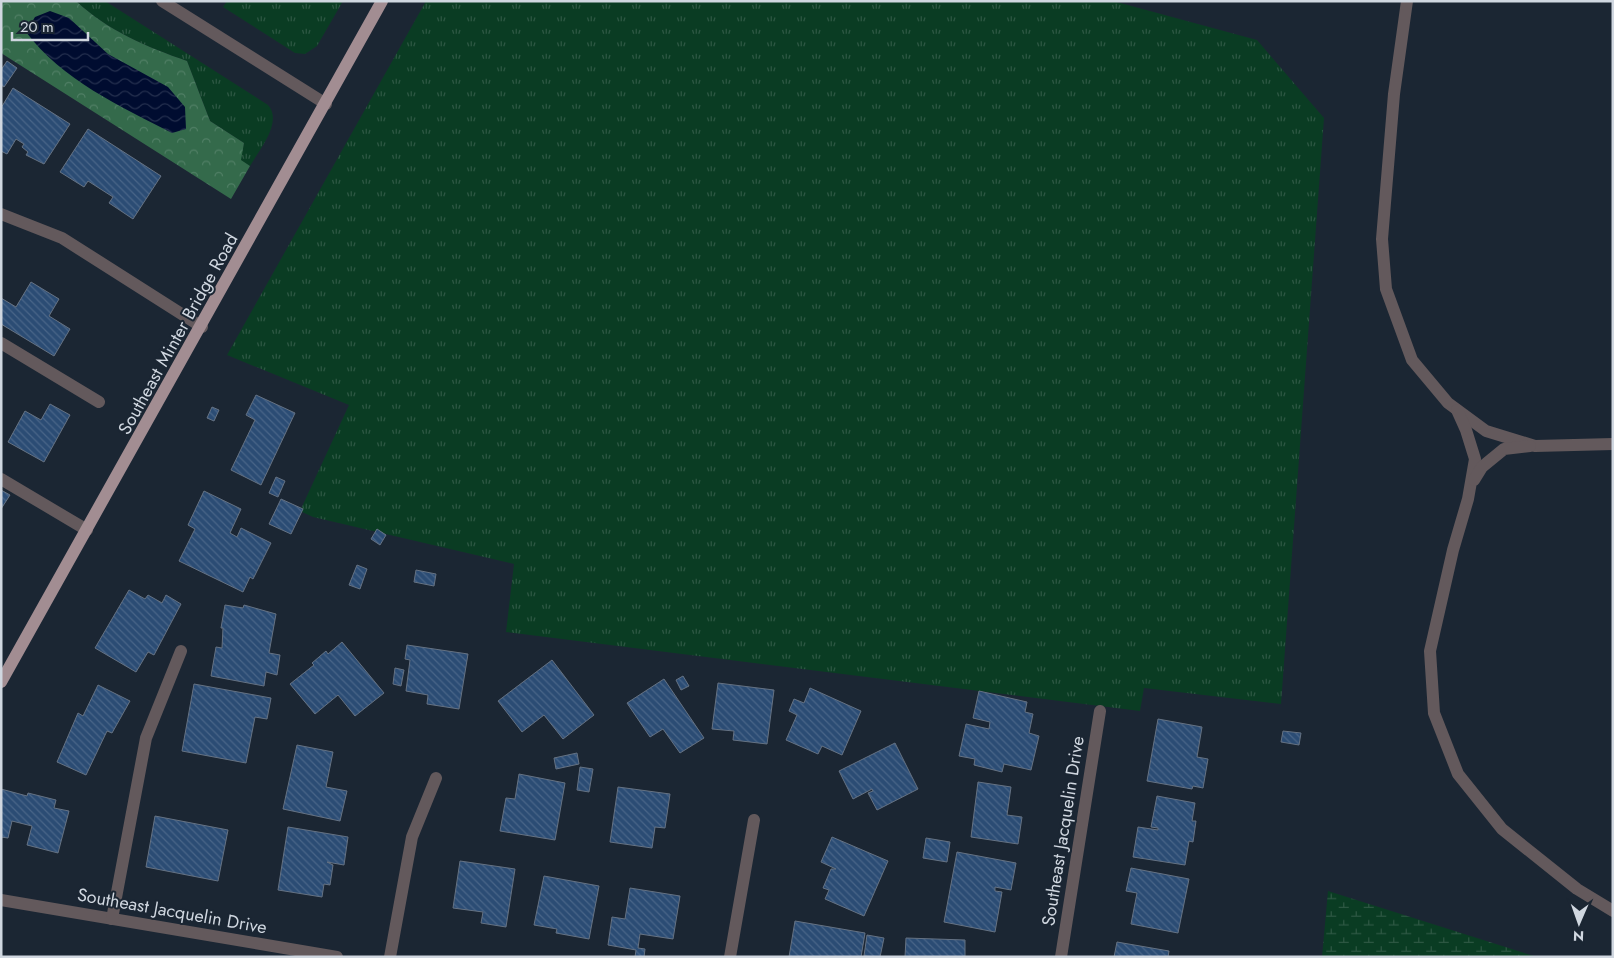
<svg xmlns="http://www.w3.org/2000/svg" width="1614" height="958" font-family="Jost,sans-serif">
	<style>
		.grass { fill: url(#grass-tufts) }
		.forest { fill: url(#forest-crowns) }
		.wetland { fill: url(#wetland-marsh) }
		.water { fill: url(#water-waves) }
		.building { fill: url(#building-back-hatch); stroke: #657283 }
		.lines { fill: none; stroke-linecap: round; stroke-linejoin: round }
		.minor { stroke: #63595c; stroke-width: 12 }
		.major { stroke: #a28d92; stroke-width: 12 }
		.labels { text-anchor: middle; stroke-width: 4; stroke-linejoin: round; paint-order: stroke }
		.street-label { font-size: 18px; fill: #d0d7e0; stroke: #1b2633 }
	</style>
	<defs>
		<pattern id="grass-tufts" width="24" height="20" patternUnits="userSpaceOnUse" patternTransform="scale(1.25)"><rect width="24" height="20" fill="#0a3c23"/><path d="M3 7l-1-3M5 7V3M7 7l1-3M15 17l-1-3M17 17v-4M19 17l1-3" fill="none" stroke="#2d5743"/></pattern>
		<pattern id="forest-crowns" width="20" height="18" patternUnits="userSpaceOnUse" patternTransform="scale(1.25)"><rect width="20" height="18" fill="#346a4b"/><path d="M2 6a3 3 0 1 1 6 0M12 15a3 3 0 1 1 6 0" fill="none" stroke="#507f65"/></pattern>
		<pattern id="wetland-marsh" width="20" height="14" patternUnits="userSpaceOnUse" patternTransform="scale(1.25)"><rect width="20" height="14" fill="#0a3c23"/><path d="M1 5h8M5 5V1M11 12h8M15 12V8" fill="none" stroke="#2d5743"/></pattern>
		<pattern id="water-waves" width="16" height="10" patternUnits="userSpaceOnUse" patternTransform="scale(1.25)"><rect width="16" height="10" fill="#000c30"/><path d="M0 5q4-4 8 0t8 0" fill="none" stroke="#242f4e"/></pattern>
		<pattern id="building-back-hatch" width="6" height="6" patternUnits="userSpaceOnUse" patternTransform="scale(1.25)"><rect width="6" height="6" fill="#2b4c74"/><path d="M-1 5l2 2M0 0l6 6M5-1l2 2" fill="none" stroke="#496588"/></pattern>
	</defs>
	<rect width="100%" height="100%" fill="#1b2633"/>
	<g class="grass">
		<path d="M76,1H105L268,105C283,122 260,149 250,166L240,160L244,143L210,121L187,61C147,47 108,31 76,1Z"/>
		<path d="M227,1H343L317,46L305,54L295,53L223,7Z"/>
		<path d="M426,1H1113L1257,40L1324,118L1281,704L1144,688L1140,711L506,632L514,564L313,517L300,511L349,405L227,355Z"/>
	</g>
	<path class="forest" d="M1,1H76C108,31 147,47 187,61L210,121L244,143L241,160L250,166L231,199L1,53Z"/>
	<path class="wetland" d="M1328,891L1537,957H1322Z"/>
	<path class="water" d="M50,11L69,18L108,54L168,87L185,107L186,129L172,133C121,107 61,79 26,32L35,17Z"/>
	<g class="building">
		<path d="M7,61L17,68L4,87L1,85V70Z"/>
		<path d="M13,88L70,124L44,164L26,155L28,152L22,147L24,144L16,139L7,154L1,151V108Z"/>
		<path d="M88,129L161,176L133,219L109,203L113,197L88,181L84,187L60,172Z"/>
		<path d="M31,282L59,299L49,316L70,329L54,356L1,324V298L16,307Z"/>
		<path d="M256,395L295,413L261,485L231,470L255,420L246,415Z"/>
		<path d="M50,404L70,415L44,462L8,442L25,411L41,420Z"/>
		<path d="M212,407L219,410L214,421L207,418Z"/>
		<path d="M276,477L285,481L278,497L269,493Z"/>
		<path d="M1,490L10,495L1,509Z"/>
		<path d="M204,491L241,509L230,533L237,537L241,528L271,543L253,579L250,577L243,592L179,561L195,529L188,525Z"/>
		<path d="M281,499L303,509L291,534L269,524Z"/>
		<path d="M377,529L386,535L380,545L371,539Z"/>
		<path d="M357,565L367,569L360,589L349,585Z"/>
		<path d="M416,570L436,574L434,586L414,582Z"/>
		<path d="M129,590L145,599L148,595L162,603L166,595L181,604L154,655L148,652L136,672L95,648Z"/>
		<path d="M225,605L243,608L244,605L276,614L269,653L280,655L277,675L266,672L264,686L211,676L216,647L222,648L223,628H221Z"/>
		<path d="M342,642L384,693L355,716L338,695L315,714L290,684L314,665L312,663L326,651L328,654Z"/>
		<path d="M407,645L468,654L459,709L427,704L428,695L406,691L410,660L405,659Z"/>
		<path d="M552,660L594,715L563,739L544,715L522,732L498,701Z"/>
		<path d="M395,668L404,670L401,686L393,684Z"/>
		<path d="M683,676L689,686L681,690L676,680Z"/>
		<path d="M664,679L704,738L680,753L663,729L650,737L627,703Z"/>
		<path d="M718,683L774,690L767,744L733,740L734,731L712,729Z"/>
		<path d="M194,684L271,698L267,719L255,717L246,763L182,751Z"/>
		<path d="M98,685L130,701L112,733L107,731L86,775L57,762L78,713L83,716Z"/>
		<path d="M810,688L861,711L842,755L822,746L818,754L786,740L797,715L789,711L794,699L804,703Z"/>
		<path d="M979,691L1027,702L1025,712L1033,714L1029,733L1039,736L1031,770L1004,764L1002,772L974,765L975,759L959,756L966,724L989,729L990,722L973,718Z"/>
		<path d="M1158,719L1202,727L1197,757L1208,759L1203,788L1193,786L1192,789L1147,781Z"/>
		<path d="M1283,731L1301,733L1299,745L1281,742Z"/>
		<path d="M895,743L918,789L877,810L868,793L873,791L872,789L853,799L839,771Z"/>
		<path d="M297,745L333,752L326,787L347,791L340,821L283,809Z"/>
		<path d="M577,753L579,764L556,769L554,758Z"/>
		<path d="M580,767L593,769L589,792L577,790Z"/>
		<path d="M519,774L565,783L555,840L500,831L506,798L515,799Z"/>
		<path d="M978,782L1011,787L1007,815L1022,817L1018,844L971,837Z"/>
		<path d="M618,787L670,794L665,828L655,827L652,848L610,842Z"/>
		<path d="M1,789L27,796L28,793L56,800L54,808L69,811L58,853L27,845L32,826L12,821L8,838L1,837Z"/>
		<path d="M1157,796L1195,803L1192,821H1196L1193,842L1189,841L1185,865L1133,857L1138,827L1158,830V828L1151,827Z"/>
		<path d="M155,816L228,830L218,881L146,867Z"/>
		<path d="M288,827L348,837L344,865L327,862L333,865L330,885L324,884L322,897L278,890Z"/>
		<path d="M832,837L888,861L864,916L825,899L829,890L823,888L831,869H836L821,862Z"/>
		<path d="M926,838L950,842L947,862L923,858Z"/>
		<path d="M957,852L1016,863L1011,890L995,887V891L1002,892L995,932L944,922Z"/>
		<path d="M460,861L515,869L506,927L481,923L483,912L453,908Z"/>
		<path d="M1131,868L1189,879L1178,933L1131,924L1137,893L1126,891Z"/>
		<path d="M544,876L599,886L589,939L556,933L557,929L534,925Z"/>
		<path d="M630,888L680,896L673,939L640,934L638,948L645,949L644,957H635L636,950L608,945L612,917L625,919Z"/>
		<path d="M795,921L865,933L861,957H789Z"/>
		<path d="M867,935L884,938L880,957L864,956Z"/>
		<path d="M906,938L965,940V957H905Z"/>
		<path d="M1117,942L1169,951L1168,957H1114Z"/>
	</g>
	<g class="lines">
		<g class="minor">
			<path d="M162,1L326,104"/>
			<path d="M1407,1L1394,94L1382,239L1386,289L1412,360L1448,403L1486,431L1535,446L1613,444"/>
			<path d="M1,214L62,238L202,327"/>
			<path d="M1,343L99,402"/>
			<path d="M1457,410L1466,430L1475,459L1468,499L1453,550L1430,651L1434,713L1458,774L1502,829L1577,889L1613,911"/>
			<path d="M1,479L87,530"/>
			<path d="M1474,480L1482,467L1504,449L1530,446"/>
			<path d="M1,900L337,957"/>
			<path d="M112,919L146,738L181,651"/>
			<path d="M390,957L412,837L436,778"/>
			<path d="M730,957L754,820"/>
			<path d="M1061,957L1100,711"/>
		</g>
		<path class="major" d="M1,682L382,1"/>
	</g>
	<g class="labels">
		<g class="street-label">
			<text transform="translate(178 334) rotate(-61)" y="6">Southeast Minter Bridge Road</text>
			<text transform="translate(1063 831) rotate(-81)" y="6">Southeast Jacquelin Drive</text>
			<text transform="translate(172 911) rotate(10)" y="6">Southeast Jacquelin Drive</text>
		</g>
	</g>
	<rect width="1614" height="958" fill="none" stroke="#d0d7e0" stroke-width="5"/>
	<g transform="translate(1579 923) rotate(182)" stroke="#1b2633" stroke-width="4" paint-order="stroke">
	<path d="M0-4L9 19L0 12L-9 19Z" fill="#d0d7e0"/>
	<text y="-8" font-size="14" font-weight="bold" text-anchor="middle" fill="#d0d7e0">N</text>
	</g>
	<path d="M12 32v8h76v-8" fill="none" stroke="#d0d7e0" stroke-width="2.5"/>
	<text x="20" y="32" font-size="15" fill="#d0d7e0" stroke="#1b2633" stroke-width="4" paint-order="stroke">20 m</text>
</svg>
